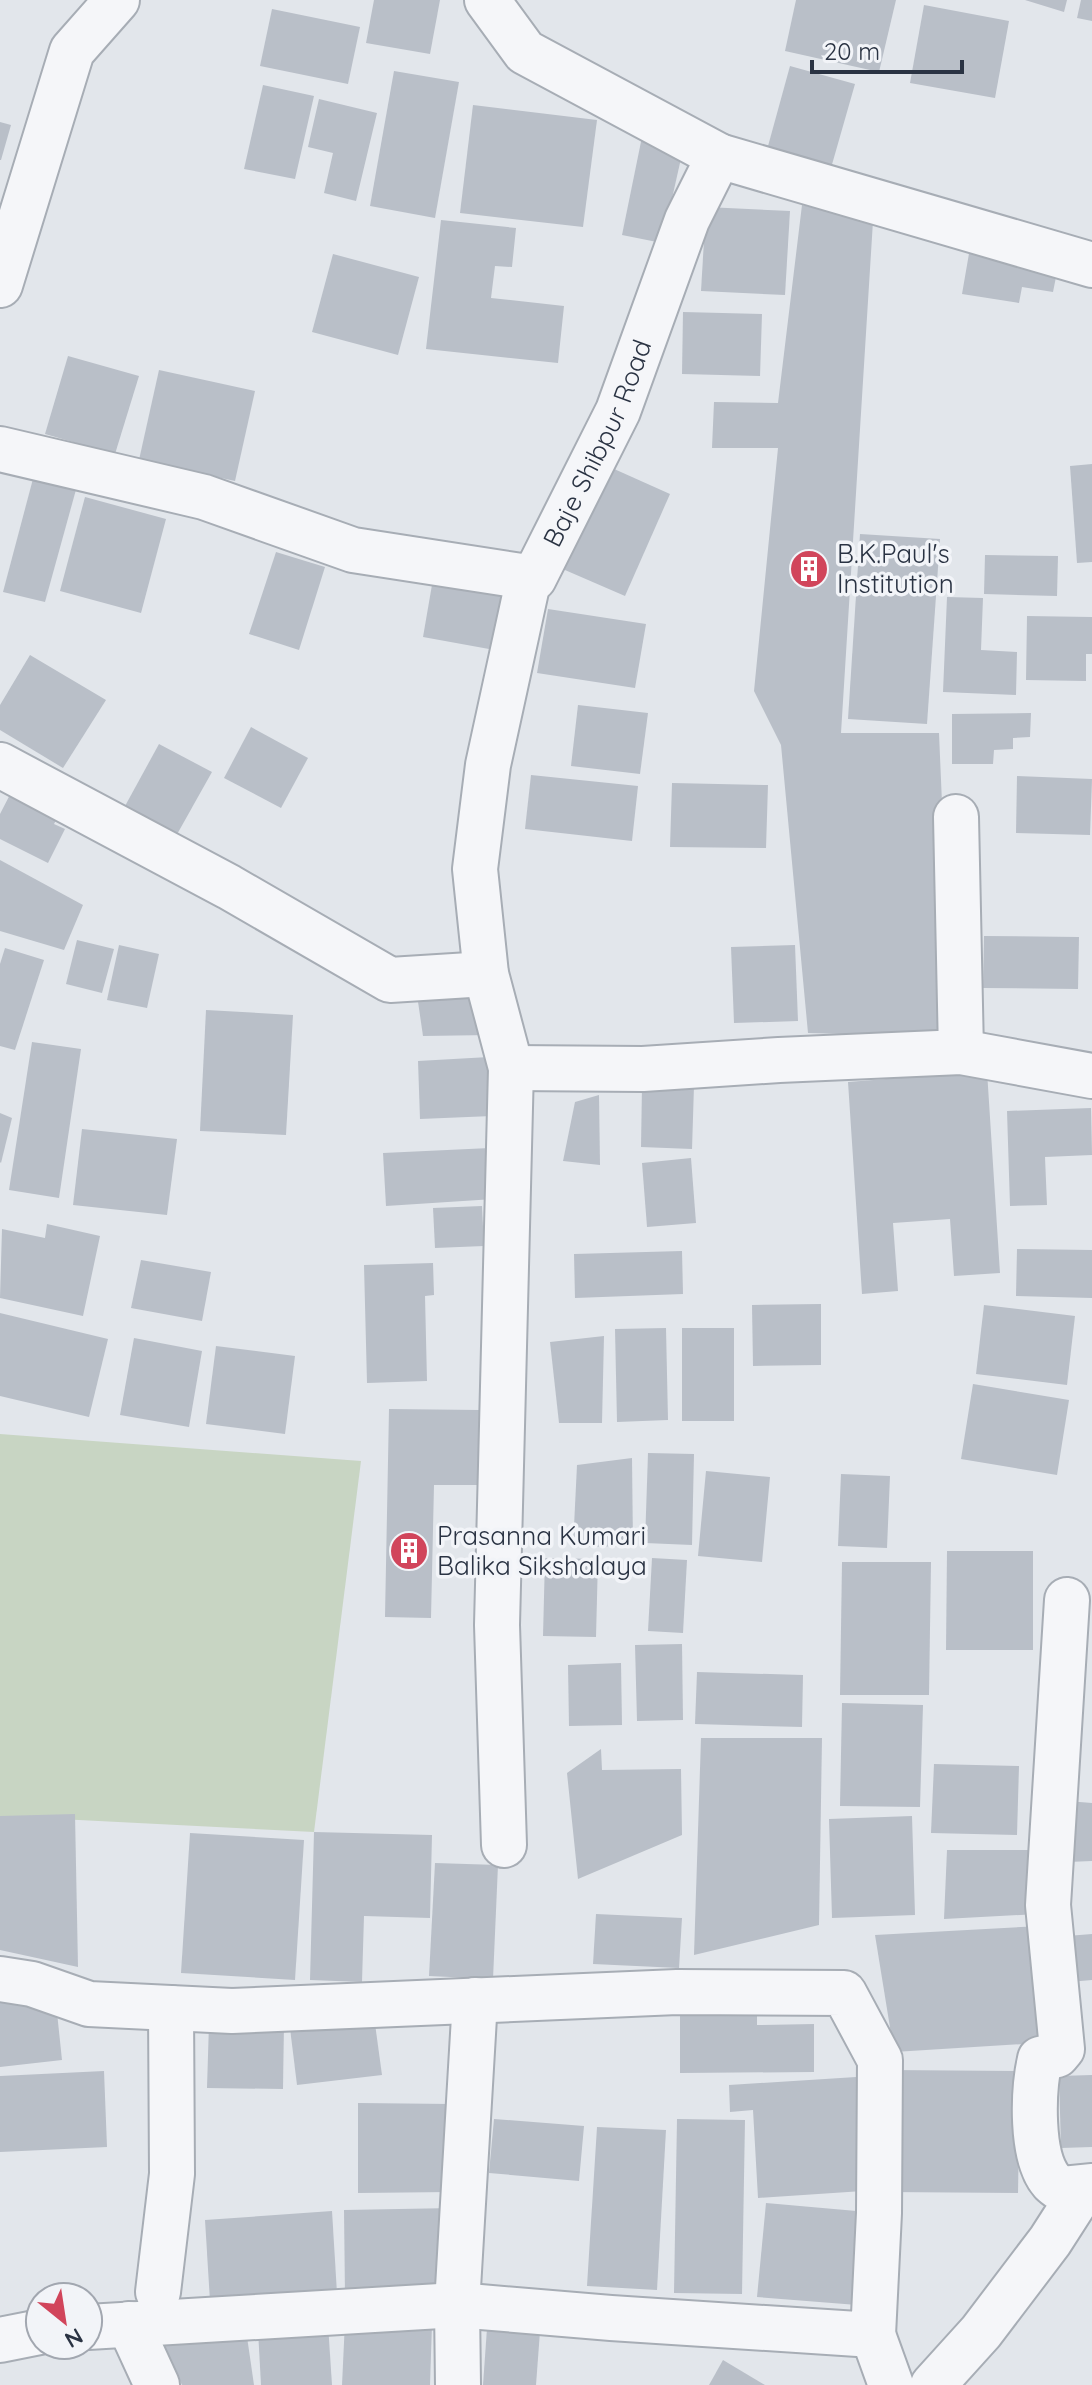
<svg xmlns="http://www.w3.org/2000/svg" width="1092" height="2385" font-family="Quicksand,sans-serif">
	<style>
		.green { fill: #c8d5c3 }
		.building { fill: #b9bfc8 }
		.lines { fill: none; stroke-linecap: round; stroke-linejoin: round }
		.service-casing { stroke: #a7adb5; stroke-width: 32 }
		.minor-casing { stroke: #a7adb5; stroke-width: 48 }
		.service { stroke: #f5f6f9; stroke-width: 28 }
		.minor { stroke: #f5f6f9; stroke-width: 44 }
		.labels { text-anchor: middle; stroke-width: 7; stroke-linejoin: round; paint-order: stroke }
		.street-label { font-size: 26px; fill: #2a3343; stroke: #f2f4f8 }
		.poi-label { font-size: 26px; fill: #2a3343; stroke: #f2f4f8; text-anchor: start }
	</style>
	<rect width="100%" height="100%" fill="#e2e6eb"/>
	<path class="green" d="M0,1434L361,1461L314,1832L0,1816Z"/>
	<g class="building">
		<path d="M374,0H440L430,54L366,43Z"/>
		<path d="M796,0H896L879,72L785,51Z"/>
		<path d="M1025,0H1067L1064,12Z"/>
		<path d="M1081,0H1092V21L1077,18Z"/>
		<path d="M924,5L1009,21L995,98L910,83Z"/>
		<path d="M272,9L360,27L348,84L260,66Z"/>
		<path d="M790,66L855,84L829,175L765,157Z"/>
		<path d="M394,71L459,82L435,218L370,206Z"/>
		<path d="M263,85L314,96L295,179L244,169Z"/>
		<path d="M319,99L377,113L356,201L324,193L333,153L308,147Z"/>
		<path d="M473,105L597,120L583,227L460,213Z"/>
		<path d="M0,122L11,125L1,160H0Z"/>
		<path d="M644,127L682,154L662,243L622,235Z"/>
		<path d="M802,205L873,221L841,733H939L952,1037L808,1033L781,745L754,691L778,448H712L714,402L778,403Z"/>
		<path d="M706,207L790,211L785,295L701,291Z"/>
		<path d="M441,220L516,228L512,267L495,266L491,298L564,306L558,363L426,349Z"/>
		<path d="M971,242L1060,257L1053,292L1022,287L1019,303L962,294Z"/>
		<path d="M333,254L419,277L398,355L312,332Z"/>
		<path d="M683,312L762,314L760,376L682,374Z"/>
		<path d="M68,356L139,376L115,454L45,434Z"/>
		<path d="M159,370L255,391L235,481L139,460Z"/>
		<path d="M603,464L670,494L625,596L558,567Z"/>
		<path d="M1092,464V562L1077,563L1070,466Z"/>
		<path d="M34,475L77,486L45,602L3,592Z"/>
		<path d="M85,497L166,519L141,613L60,591Z"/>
		<path d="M860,534L940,539L927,724L848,719Z"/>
		<path d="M276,552L325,567L299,650L249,634Z"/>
		<path d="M985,555L1058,556L1057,596L984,594Z"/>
		<path d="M433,579L511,593L500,651L423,637Z"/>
		<path d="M947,597L983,598L981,650L1017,652L1016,695L943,692Z"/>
		<path d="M548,609L646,624L635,688L537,673Z"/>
		<path d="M1027,616L1092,617V654H1086V681L1026,680Z"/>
		<path d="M30,655L106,700L63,768L0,730V705Z"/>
		<path d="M578,705L648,713L640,774L571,766Z"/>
		<path d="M1031,713L1030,737L1013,738V749L994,750L993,764H952V714Z"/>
		<path d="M251,727L308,758L281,808L224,778Z"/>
		<path d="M159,744L212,772L171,845L119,817Z"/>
		<path d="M531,775L638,786L632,841L525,829Z"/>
		<path d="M1017,776L1092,779L1090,835L1016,833Z"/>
		<path d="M17,781L64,805L54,824L65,829L48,863L0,839V814Z"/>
		<path d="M672,783L768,785L766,848L670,847Z"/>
		<path d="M0,860L83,905L64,950L0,931Z"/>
		<path d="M984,936L1079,937L1078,989L983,988Z"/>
		<path d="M77,940L114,949L102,993L66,984Z"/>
		<path d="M119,945L159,954L147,1008L107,1000Z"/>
		<path d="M795,945L798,1021L734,1023L731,947Z"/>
		<path d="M5,948L44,960L15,1050L0,1046V964Z"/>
		<path d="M479,987L490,1035L423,1036L416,988Z"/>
		<path d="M206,1010L293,1015L286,1135L200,1131Z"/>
		<path d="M32,1042L81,1049L59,1198L9,1190Z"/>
		<path d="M489,1057L492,1116L420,1119L418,1061Z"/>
		<path d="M987,1071L1000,1273L954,1276L950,1219L893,1223L898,1291L862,1294L848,1082Z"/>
		<path d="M642,1086H694L692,1149L641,1147Z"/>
		<path d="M599,1095L600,1165L563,1161L575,1102Z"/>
		<path d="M1091,1108L1092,1155L1045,1157L1047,1205L1010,1206L1007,1111Z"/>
		<path d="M0,1113L12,1118L1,1163L0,1162Z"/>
		<path d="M82,1129L177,1139L167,1215L73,1205Z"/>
		<path d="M490,1148L494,1199L386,1206L383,1153Z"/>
		<path d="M691,1158L696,1223L647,1227L642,1163Z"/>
		<path d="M482,1206L484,1246L435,1248L433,1208Z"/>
		<path d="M47,1224L100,1236L83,1316L0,1298L2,1229L45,1238Z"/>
		<path d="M1017,1249L1092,1250V1298L1016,1296Z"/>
		<path d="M682,1251L683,1294L575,1298L574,1254Z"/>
		<path d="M141,1260L211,1272L202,1321L131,1308Z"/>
		<path d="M433,1263L434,1295L425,1296L427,1381L367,1383L364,1265Z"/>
		<path d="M821,1304V1365L753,1366L752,1305Z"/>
		<path d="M984,1305L1075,1316L1067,1385L976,1374Z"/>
		<path d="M0,1313L108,1339L89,1417L0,1396Z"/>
		<path d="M666,1328L668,1420L617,1422L615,1329Z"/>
		<rect x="682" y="1328" width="52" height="93"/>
		<path d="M604,1336L602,1423H559L550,1342Z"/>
		<path d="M134,1338L202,1351L189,1427L120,1415Z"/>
		<path d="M216,1346L295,1356L285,1434L206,1424Z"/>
		<path d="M973,1384L1069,1400L1057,1475L961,1459Z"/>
		<path d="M389,1409L479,1410L478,1485H434L431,1618L385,1617Z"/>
		<path d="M648,1453L694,1454L692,1545L645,1543Z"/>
		<path d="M632,1458L633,1546L573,1547L577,1465Z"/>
		<path d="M706,1471L770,1477L762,1562L698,1556Z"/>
		<path d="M841,1474L890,1476L887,1548L838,1546Z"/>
		<path d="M947,1551H1033V1650H946Z"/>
		<path d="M545,1558L598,1559L596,1637L543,1636Z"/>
		<path d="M652,1558L687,1560L683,1633L648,1631Z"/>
		<path d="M842,1562H931L929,1695H840Z"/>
		<path d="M682,1644L683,1720L637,1721L635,1645Z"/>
		<path d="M621,1663L622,1725L569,1726L568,1665Z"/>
		<path d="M697,1672L803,1675L802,1727L695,1724Z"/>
		<path d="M842,1703L923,1705L920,1807L840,1806Z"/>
		<path d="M701,1738H822L819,1925L694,1955Z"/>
		<path d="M601,1749L602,1770L681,1769L682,1835L578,1879L567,1773Z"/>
		<path d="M934,1764L1019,1766L1017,1835L931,1833Z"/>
		<path d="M1067,1801L1092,1803V1861L1068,1862Z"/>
		<path d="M75,1814L78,1967L0,1950V1816Z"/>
		<path d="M912,1816L915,1915L832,1918L829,1819Z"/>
		<path d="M314,1832L432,1835L430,1918L364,1916L362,1982L310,1980Z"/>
		<path d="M190,1833L304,1840L295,1980L181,1973Z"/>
		<path d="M947,1850H1032L1037,1914L944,1919Z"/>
		<path d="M435,1863L498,1865L493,1979L429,1976Z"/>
		<path d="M596,1914L682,1918L679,1968L593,1964Z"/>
		<path d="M1041,1926L1040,2043L894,2052L875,1935Z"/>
		<path d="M1092,1934V1980L1069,1982L1067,1936Z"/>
		<path d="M0,1988L56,2003L62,2060L0,2067Z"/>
		<path d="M757,2008V2025L814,2024V2072L680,2073V2009Z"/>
		<path d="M373,2009L382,2075L297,2085L289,2020Z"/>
		<path d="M209,2023H284L283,2089L207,2088Z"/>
		<path d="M888,2070L1020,2071L1018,2193L886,2192Z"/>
		<path d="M104,2071L107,2147L0,2152V2076Z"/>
		<path d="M1092,2075V2147L1061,2148L1059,2076Z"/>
		<path d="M872,2076L878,2190L758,2198L753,2110L730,2112L729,2085Z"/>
		<path d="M358,2103L452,2104L451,2192L358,2193Z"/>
		<path d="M494,2119L584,2126L579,2181L489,2173Z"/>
		<path d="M677,2119L745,2120L742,2294L674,2293Z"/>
		<path d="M597,2127L666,2130L657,2290L587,2286Z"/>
		<path d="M766,2203L879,2213L870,2306L757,2297Z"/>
		<path d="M454,2208L455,2293L345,2296L344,2210Z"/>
		<path d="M332,2211L337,2293L210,2301L205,2220Z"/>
		<path d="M488,2314L541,2318L536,2385H483Z"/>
		<path d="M345,2321L432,2324L430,2385H342Z"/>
		<path d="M245,2323L254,2385H182L157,2336Z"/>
		<path d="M328,2324L332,2385H261L258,2330Z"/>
		<path d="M723,2360L765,2385H709Z"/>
	</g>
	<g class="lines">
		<g class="service-casing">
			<path id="service" d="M1052,2182L1092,2178"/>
		</g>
		<g class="minor-casing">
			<g id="minor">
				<path d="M487,0L525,52L719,156"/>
				<path d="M0,285L72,51L117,0"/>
				<path id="s1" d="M0,449L204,497L353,550L534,578L618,411L687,220L719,156L1092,265"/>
				<path d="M0,765L229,887L390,980L486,974"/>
				<path d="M956,817L961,1052"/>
				<path d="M511,1068L643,1069L779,1060L961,1052L1092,1076"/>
				<path d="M504,1845L497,1625L511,1068L486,974L475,869L488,765L529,577"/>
				<path d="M0,1979L32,1984L89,2004L232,2011L677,1992L844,1993L880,2060L879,2213L873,2335L611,2318L457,2305L88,2327"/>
				<path d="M158,2292L172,2174L171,2008"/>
				<path d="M129,2324L157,2385"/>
				<path d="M873,2335L891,2385"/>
				<path d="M0,2340L40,2332"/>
				<path d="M458,2385L457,2305L475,2000"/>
				<path d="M933,2385L981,2332L1050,2241L1075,2202C1069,2192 1060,2190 1052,2182C1030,2157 1033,2090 1040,2059L1057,2055L1062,2049L1048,1905L1067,1600"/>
			</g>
		</g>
		<use href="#service" class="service"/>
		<use href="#minor" class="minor"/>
	</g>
	<defs>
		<g id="building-disc" transform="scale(2)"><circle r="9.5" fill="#d1455b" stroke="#f2f4f8"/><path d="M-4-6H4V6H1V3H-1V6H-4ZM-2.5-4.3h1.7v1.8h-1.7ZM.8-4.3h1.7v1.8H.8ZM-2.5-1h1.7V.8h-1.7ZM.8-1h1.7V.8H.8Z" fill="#fff"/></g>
	</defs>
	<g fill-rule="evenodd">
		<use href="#building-disc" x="809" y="569"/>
		<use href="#building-disc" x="409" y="1551"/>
	</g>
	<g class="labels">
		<g class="street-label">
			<text dy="9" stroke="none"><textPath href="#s1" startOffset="700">Baje Shibpur Road</textPath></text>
		</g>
		<g class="poi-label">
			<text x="837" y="563">B.K.Paul's<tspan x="837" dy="30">Institution</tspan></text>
			<text x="437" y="1545">Prasanna Kumari<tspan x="437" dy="30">Balika Sikshalaya</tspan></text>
		</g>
	</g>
	<g transform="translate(64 2321) rotate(150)"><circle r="38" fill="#f2f4f8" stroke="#a2a7b0" stroke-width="2"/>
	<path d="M0-6L14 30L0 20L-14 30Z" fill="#d1455b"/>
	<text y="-12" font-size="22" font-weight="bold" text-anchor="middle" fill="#2a3343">N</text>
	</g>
	<path d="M812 60v12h150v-12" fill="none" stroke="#2a3343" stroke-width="4"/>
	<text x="824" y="60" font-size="24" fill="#2a3343" stroke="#f2f4f8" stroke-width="6" paint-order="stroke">20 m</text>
</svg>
